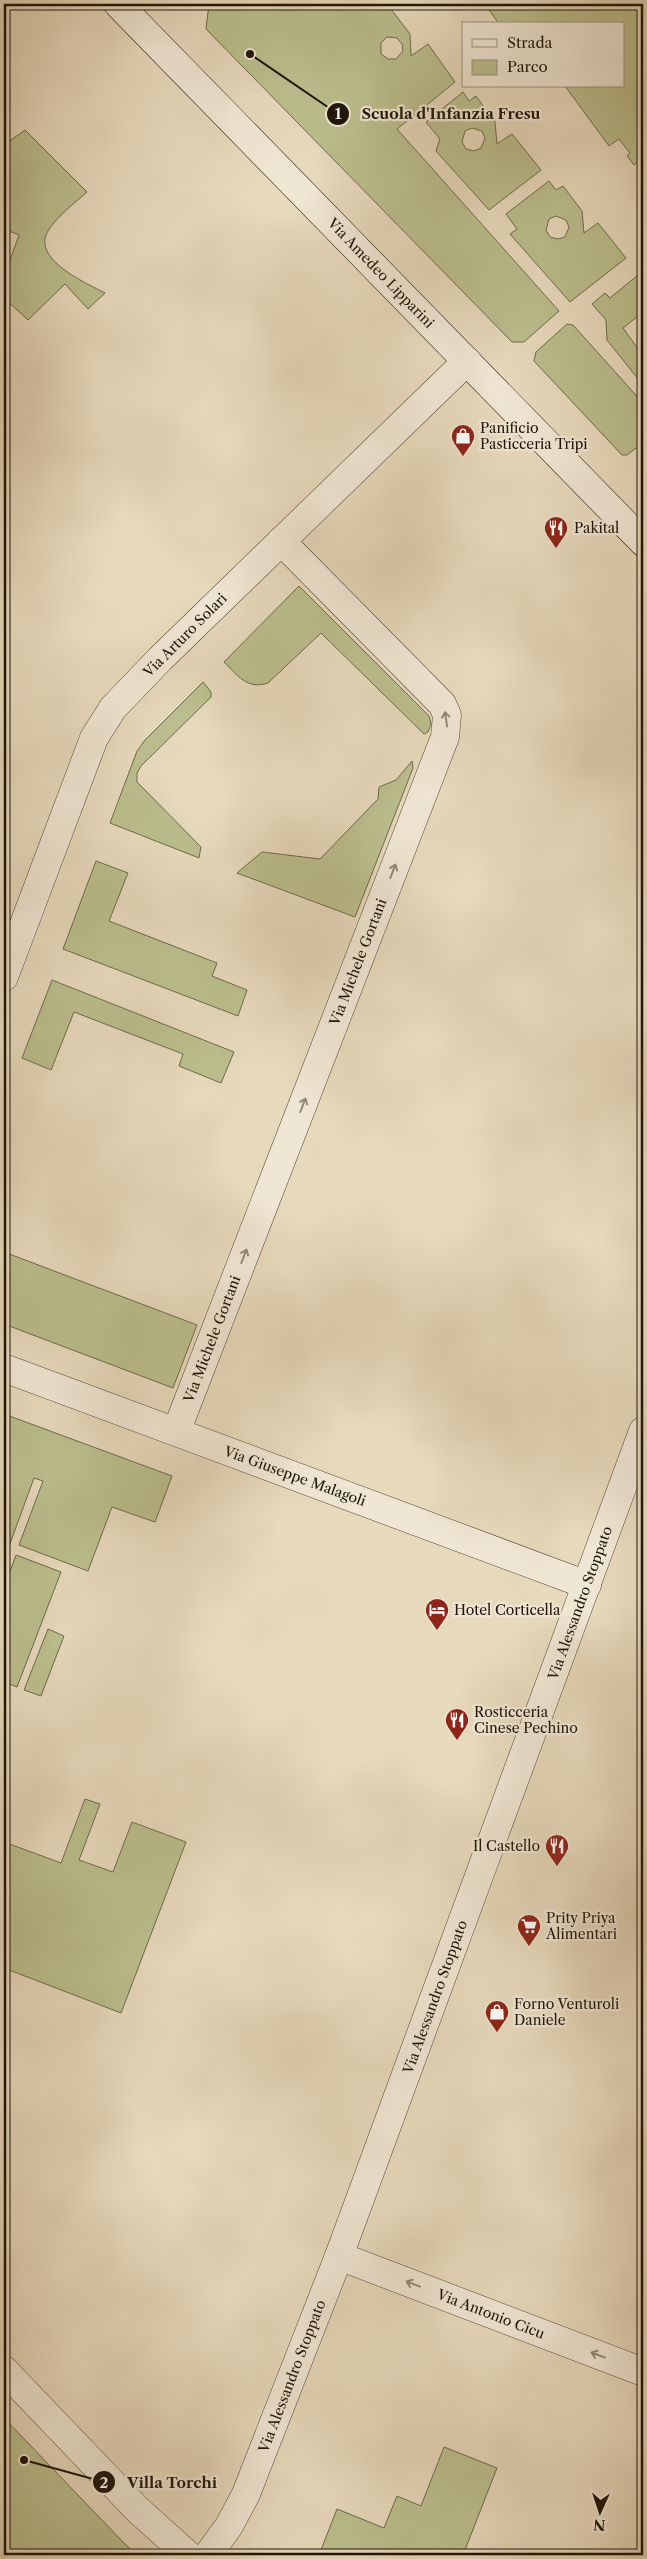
<svg xmlns="http://www.w3.org/2000/svg" width="647" height="2559" font-family="'Libre Caslon Text',serif">
	<style>
		.green { fill: #bbbe8d; stroke: #6c6a4a; fill-rule: evenodd }
		.lines { fill: none; stroke-linecap: round; stroke-linejoin: round }
		.street-casing { stroke: #504635; stroke-width: 29 }
		.secondary-casing { stroke: #1e1508; stroke-width: 29 }
		.street { stroke: #efe6d3; stroke-width: 28 }
		.secondary { stroke: #efe6d3; stroke-width: 28 }
		.oneway { stroke: #918878 }
		.labels { text-anchor: middle; stroke-width: 4.5; stroke-linejoin: round; paint-order: stroke }
		.street-label { font-size: 14px; fill: #1e1508; stroke: #efe6d3 }
		.poi-label { font-size: 14px; fill: #1e1508; stroke: #efe6d3; text-anchor: start }
		.leader { fill: none; stroke: #1e1508; stroke-width: 2 }
		.callout-dot { fill: #1e1508; stroke: #efe6d3; stroke-width: 2 }
		.mark-label { font-size: 15px; text-anchor: middle; font-weight: bold; fill: #fff }
		.callout-label { font-size: 15px; text-anchor: middle; font-weight: bold; fill: #1e1508; stroke: #efe6d3; stroke-width: 4.5; stroke-linejoin: round; paint-order: stroke }
	</style>
	<rect width="100%" height="100%" fill="#e7d9bc"/>
	<filter id="stains"><feTurbulence type="fractalNoise" baseFrequency=".004" numOctaves="4"/><feColorMatrix values="0 0 0 0 .2 0 0 0 0 .09 0 0 0 0 .02 0 0 0 .5 -.17"/></filter>
	<radialGradient id="worn" r=".72"><stop offset=".6" stop-color="#630" stop-opacity="0"/><stop offset="1" stop-color="#630" stop-opacity=".3"/></radialGradient>
	<g class="green">
		<path d="M209,4H387L410,34L411,56L428,44L455,82L397,129L559,311L524,342H512L206,29ZM387,37L397,38L402,44L403,51L396,59H388L381,54V43Z"/>
		<path d="M485,4H643V166L639,161L634,165L627,156L630,153L619,139L609,146L565,86H623V24H499Z"/>
		<path d="M463,92L469,101L476,96L495,122L497,144L512,134L541,170L489,210L436,151L440,139L426,122ZM472,128L482,131L485,138L481,148L474,151L466,149L462,142L465,131Z"/>
		<path d="M25,130L87,192C75,203 57,216 48,231C31,259 86,283 105,293L88,309L65,284L28,320L4,298V277L19,235L4,229V145Z"/>
		<path d="M549,181L556,190L563,186L582,211L584,233L598,223L626,258L570,302L510,234L517,229L506,214ZM556,216L566,220L569,227L565,237L558,239L550,237L546,230L549,219Z"/>
		<path d="M638,275L643,282V312L623,328L643,356V385L607,340L606,320L592,304L605,293L610,298Z"/>
		<path d="M567,324L573,325L643,403V443L627,455H622L534,361L536,352Z"/>
		<path d="M299,586L429,716L431,724L428,732L424,734L321,633L268,683C247,690 237,675 224,662Z"/>
		<path d="M203,682L211,692V697L141,766L137,773V782L201,847L199,858L110,823L137,751L145,740Z"/>
		<path d="M412,761L413,768L355,917L237,873L262,852L320,859L378,799L379,787L396,780Z"/>
		<path d="M96,861L128,873L109,921L217,963L212,976L247,990L238,1016L63,949Z"/>
		<path d="M52,980L234,1052L221,1083L179,1066L183,1054L74,1012L51,1070L22,1058Z"/>
		<path d="M4,1252L197,1325L173,1388L4,1324Z"/>
		<path d="M4,1414L172,1476L155,1522L112,1507L88,1571L19,1545L43,1481L34,1478L4,1560Z"/>
		<path d="M16,1555L61,1572L17,1687L4,1682V1588Z"/>
		<path d="M48,1629L64,1636L41,1696L24,1690Z"/>
		<path d="M85,1799L100,1804L79,1860L113,1872L132,1822L186,1842L121,2013L4,1968V1907L7,1898L4,1896V1842L61,1863Z"/>
		<path d="M4,2418L123,2542L137,2555H4Z"/>
		<path d="M444,2447L497,2468L463,2555H319L337,2509L384,2528L397,2496L421,2506Z"/>
	</g>
	<g class="lines">
		<g class="street-casing">
			<g id="street">
				<path d="M4,977L94,738L113,708L160,659L467,361"/>
				<path d="M4,1368L587,1585"/>
				<path d="M176,1432L445,737L447,715L442,704L281,541"/>
				<path d="M339,2256L643,2372"/>
				<path d="M4,2370L138,2510L188,2555"/>
				<path d="M208,2555L229,2526L246,2494L339,2256L643,1431"/>
			</g>
		</g>
		<g class="secondary-casing">
			<path id="secondary" d="M118,4L643,542"/>
		</g>
		<use href="#street" class="street"/>
		<use href="#secondary" class="secondary"/>
	</g>
	<defs><path id="oneway-shaft" d="M-6 0H5M1.5-3L5.5 0L1.5 3" fill="none" stroke-width="1.6" stroke-linecap="round" stroke-linejoin="round" transform="scale(1.25)"/></defs>
	<g class="oneway">
		<use href="#oneway-shaft" transform="translate(446 719) rotate(-98)"/>
		<use href="#oneway-shaft" transform="translate(393 871) rotate(-69)"/>
		<use href="#oneway-shaft" transform="translate(303 1105) rotate(-69)"/>
		<use href="#oneway-shaft" transform="translate(244 1256) rotate(-69)"/>
		<use href="#oneway-shaft" transform="translate(413 2284) rotate(-159)"/>
		<use href="#oneway-shaft" transform="translate(598 2355) rotate(-159)"/>
	</g>
	<defs>
		<g id="shop-pin" transform="scale(1.25)"><path d="M0 17L-7.5 6A9.5 9.5 0 1 1 7.5 6Z" fill="#8f2418" stroke="#efe6d3"/><path d="M-5-2.5h2.3a2.7 3.5 0 0 1 5.4 0H5L5.5 6h-11ZM-1.5-2.5h3a1.5 2.3 0 0 0-3 0Z" fill="#fff"/></g>
		<g id="restaurant-pin" transform="scale(1.25)"><path d="M0 17L-7.5 6A9.5 9.5 0 1 1 7.5 6Z" fill="#8f2418" stroke="#efe6d3"/><path d="M-5-6h1v4h1v-4h1v4h1v-4h1v5L-1.5 .5V6h-2V.5L-5-1ZM5-6V6H3V1.5H1.5Q1.5-4 5-6Z" fill="#fff"/></g>
		<g id="hotel-pin" transform="scale(1.25)"><path d="M0 17L-7.5 6A9.5 9.5 0 1 1 7.5 6Z" fill="#8f2418" stroke="#efe6d3"/><path d="M-6-4.5h1.5V1H6V5H4.5V3h-9V5H-6ZM-4 0a1.8 1.8 0 1 1 3.6 0ZM.5 0V-2.5h3Q6-2.5 6 0Z" fill="#fff"/></g>
		<g id="supermarket-pin" transform="scale(1.25)"><path d="M0 17L-7.5 6A9.5 9.5 0 1 1 7.5 6Z" fill="#8f2418" stroke="#efe6d3"/><path d="M-6-5.5h2.5l.6 2H6L4.5 2H-2.5L-4.4-4H-6ZM-1.5 3.2a1.3 1.3 0 1 0 .1 0ZM3 3.2a1.3 1.3 0 1 0 .1 0Z" fill="#fff"/></g>
	</defs>
	<g fill-rule="evenodd">
		<use href="#shop-pin" x="463" y="436"/>
		<use href="#restaurant-pin" x="556" y="528"/>
		<use href="#hotel-pin" x="437" y="1610"/>
		<use href="#restaurant-pin" x="457" y="1720"/>
		<use href="#restaurant-pin" x="557" y="1846"/>
		<use href="#supermarket-pin" x="529" y="1926"/>
		<use href="#shop-pin" x="497" y="2012"/>
	</g>
	<g class="labels">
		<g class="street-label">
			<text transform="translate(381 273) rotate(46)" y="5">Via Amedeo Lipparini</text>
			<text transform="translate(185 635) rotate(-45)" y="5">Via Arturo Solari</text>
			<text transform="translate(358 962) rotate(-69)" y="5">Via Michele Gortani</text>
			<text transform="translate(212 1339) rotate(-69)" y="5">Via Michele Gortani</text>
			<text transform="translate(295 1476) rotate(20)" y="5">Via Giuseppe Malagoli</text>
			<text transform="translate(580 1603) rotate(-70)" y="5">Via Alessandro Stoppato</text>
			<text transform="translate(435 1997) rotate(-70)" y="5">Via Alessandro Stoppato</text>
			<text transform="translate(491 2314) rotate(21)" y="5">Via Antonio Cicu</text>
			<text transform="translate(292 2376) rotate(-69)" y="5">Via Alessandro Stoppato</text>
		</g>
		<g class="poi-label">
			<text x="480" y="433">Panificio<tspan x="480" dy="16">Pasticceria Tripi</tspan></text>
			<text x="574" y="533">Pakital</text>
			<text x="454" y="1615">Hotel Corticella</text>
			<text x="474" y="1717">Rosticceria<tspan x="474" dy="16">Cinese Pechino</tspan></text>
			<text x="540" y="1851" text-anchor="end">Il Castello</text>
			<text x="546" y="1923">Prity Priya<tspan x="546" dy="16">Alimentari</tspan></text>
			<text x="514" y="2009">Forno Venturoli<tspan x="514" dy="16">Daniele</tspan></text>
		</g>
	</g>
	<path class="leader" d="M250 54L338 114M24 2460L104 2482"/>
	<g class="callout-dot">
		<circle cx="250" cy="54" r="5"/>
		<circle cx="24" cy="2460" r="5"/>
		<circle cx="338" cy="114" r="12"/>
		<circle cx="104" cy="2482" r="12"/>
	</g>
	<g class="mark-label">
		<text x="338" y="119">1</text>
		<text x="104" y="2488">2</text>
	</g>
	<g class="callout-label">
		<text x="451" y="119">Scuola d'Infanzia Fresu</text>
		<text x="172" y="2488">Villa Torchi</text>
	</g>
	<rect width="647" height="2559" fill="none" stroke="#e7d9bc" stroke-width="20"/>
	<rect x="5" y="5" width="637" height="2549" fill="none" stroke="#1e1508" stroke-width="2.5"/>
	<rect x="10" y="10" width="627" height="2539" fill="none" stroke="#1e1508"/>
	<rect x="462" y="22" width="162" height="65" fill="#efe6d3" stroke="#9b9282"/>
	<rect x="472" y="39" width="25" height="8" fill="#efe6d3" stroke="#9b9282"/>
	<text x="507" y="48" font-size="15" fill="#1e1508">Strada</text>
	<rect x="472" y="60" width="25" height="15" fill="#bbbe8d" stroke="#9b9282"/>
	<text x="507" y="72" font-size="15" fill="#1e1508">Parco</text>
	<g transform="translate(600 2512) rotate(183)" stroke="#efe6d3" stroke-width="4" paint-order="stroke">
	<path d="M0-4L9 19L0 12L-9 19Z" fill="#1e1508"/>
	<text y="-8" font-size="14" font-weight="bold" text-anchor="middle" fill="#1e1508">N</text>
	</g>
	<rect width="100%" height="100%" filter="url(#stains)"/>
	<rect width="100%" height="100%" fill="url(#worn)"/>
</svg>
